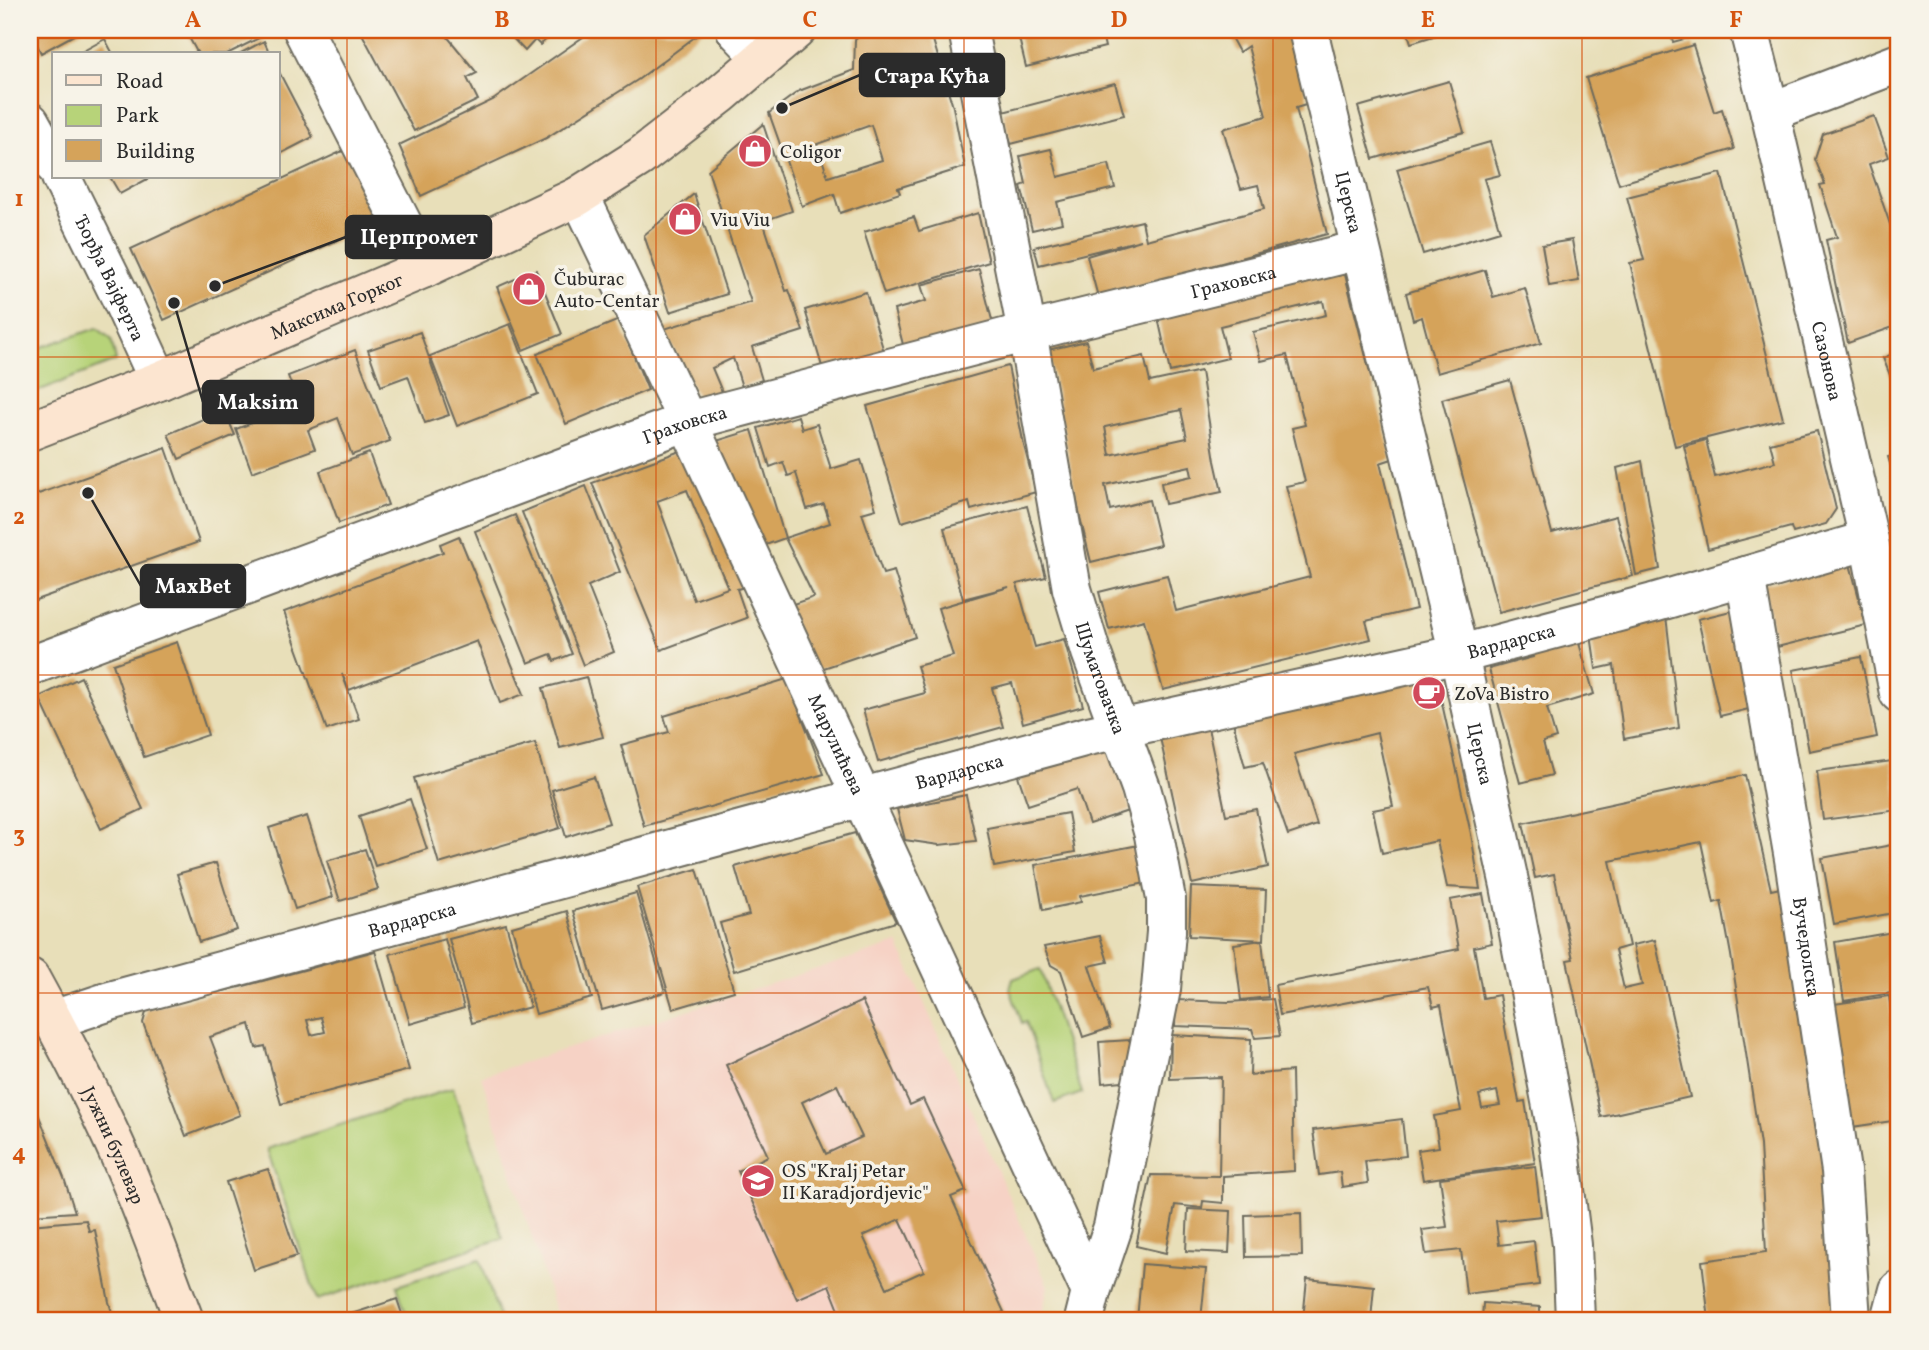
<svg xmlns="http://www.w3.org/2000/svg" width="1929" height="1350" font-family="Vollkorn,serif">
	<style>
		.built { fill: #f6d2c5 }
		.green { fill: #b7d379; stroke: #717f52; stroke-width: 2 }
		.building { fill: #d5a35a; fill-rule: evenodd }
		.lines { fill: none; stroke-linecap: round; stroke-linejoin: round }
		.street-casing { stroke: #6d6a5d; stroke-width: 42 }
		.secondary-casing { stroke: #6d6a5d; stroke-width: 42 }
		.street { stroke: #fff; stroke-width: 38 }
		.secondary { stroke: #fce5d0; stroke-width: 38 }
		.grid { fill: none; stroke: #d5540f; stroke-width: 2; stroke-opacity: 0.55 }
		.labels { text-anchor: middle; stroke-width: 7; stroke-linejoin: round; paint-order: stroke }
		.poi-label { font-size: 19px; fill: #2b2b2b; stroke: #f7f3e8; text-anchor: start }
		.street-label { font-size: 19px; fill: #2b2b2b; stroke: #f7f3e8 }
		.leader { fill: none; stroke: #2b2b2b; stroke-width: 2.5 }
		.callout-dot { fill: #2b2b2b; stroke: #f7f3e8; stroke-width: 2.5 }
		.callout { fill: #2b2b2b; stroke: #2b2b2b; stroke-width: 2.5 }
		.callout-label { font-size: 21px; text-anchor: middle; font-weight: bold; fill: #fff }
		.neatline { fill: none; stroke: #d5540f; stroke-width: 2.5 }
		.grid-label { font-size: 23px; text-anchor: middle; font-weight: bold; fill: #d5540f }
	</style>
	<rect width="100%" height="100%" fill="#f7f3e8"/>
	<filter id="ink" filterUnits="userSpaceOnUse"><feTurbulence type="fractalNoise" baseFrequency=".0143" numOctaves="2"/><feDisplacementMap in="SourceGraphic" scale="14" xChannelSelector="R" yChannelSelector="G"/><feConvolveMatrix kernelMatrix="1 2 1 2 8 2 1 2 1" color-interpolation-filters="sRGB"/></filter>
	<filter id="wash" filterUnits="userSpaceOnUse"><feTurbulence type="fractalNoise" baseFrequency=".00686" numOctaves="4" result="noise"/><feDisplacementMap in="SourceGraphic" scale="28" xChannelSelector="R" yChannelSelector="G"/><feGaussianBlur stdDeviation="1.57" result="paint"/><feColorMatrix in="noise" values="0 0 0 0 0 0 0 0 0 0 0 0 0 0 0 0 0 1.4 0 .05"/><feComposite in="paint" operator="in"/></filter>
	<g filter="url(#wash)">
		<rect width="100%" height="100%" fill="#e8dfb9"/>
		<path class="built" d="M898,943L1048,1286L1041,1320H558L481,1076Z"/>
		<g class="green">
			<path d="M97,328L111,339L116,361L30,394V351Z"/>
			<path d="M1040,969L1082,1093L1054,1103L1026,1022L1022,1023L1010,989L1013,979Z"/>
			<path d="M453,1088L503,1238L317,1300L267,1149Z"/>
			<path d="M480,1259L500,1320H408L397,1286Z"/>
		</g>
		<g id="blocks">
			<g class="building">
				<path d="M30,30H83L41,53Z"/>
				<path d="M185,30H257L261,37L227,54H198Z"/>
				<path d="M360,30H442L477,73L467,78L478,100L414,131Z"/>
				<path d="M505,30H557L540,45L535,40L525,51Z"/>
				<path d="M593,30H704L639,79L546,138L421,196L399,145L493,100Z"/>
				<path d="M866,30H930L953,107L965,167L898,188L900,193L840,213L834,194L802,206L769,113L799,91L854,70L855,40ZM871,125L882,160L828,177L817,144Z"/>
				<path d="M1017,30H1101L1105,47L1026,67Z"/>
				<path d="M1227,30H1290L1309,104L1296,108L1327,234L1098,297L1087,256L1141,240L1039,265L1034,247L1142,221L1146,240L1264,209L1258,185L1241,189L1223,129L1266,116L1248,46L1239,52Z"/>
				<path d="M1407,30H1453L1411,43Z"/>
				<path d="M1670,30H1710V32L1673,42Z"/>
				<path d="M105,39L113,54H78Z"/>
				<path d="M264,41L270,54H239Z"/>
				<path d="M1693,45L1714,112L1722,109L1734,149L1619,184L1586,78Z"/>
				<path d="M278,70L313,137L278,155Z"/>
				<path d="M1449,81L1464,132L1373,159L1358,107Z"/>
				<path d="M1115,83L1124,115L1011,144L1003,112Z"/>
				<path d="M1874,116L1889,157L1869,164L1899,250V325L1848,343L1826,240L1837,237L1820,185L1825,184L1815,159L1823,134Z"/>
				<path d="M763,124L792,211L763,221L786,291L789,290L803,331L752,347L762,380L742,387L733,358L712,368L723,394L699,401L664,329L751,302L708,170Z"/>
				<path d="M1490,142L1500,175L1484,179L1500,231L1423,254L1397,169Z"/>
				<path d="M349,148L382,220L164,320L131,249Z"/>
				<path d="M1051,149L1058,177L1109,164L1115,188L1057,202L1062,223L1032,230L1021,186L1026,184L1020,156Z"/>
				<path d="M1721,173L1783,419L1675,446L1630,263L1644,260L1627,197Z"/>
				<path d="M110,177H151L120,194Z"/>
				<path d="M694,194L727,294L670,312L644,235Z"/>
				<path d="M978,213L989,262L884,294L864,232L914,217L919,231Z"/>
				<path d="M1572,240L1579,281L1549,286L1542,245Z"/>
				<path d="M1343,267L1392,459L1380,463L1416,609L1366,621L1371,639L1163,690L1144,620L1109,629L1099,592L1167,575L1176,611L1310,577L1286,486L1305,482L1292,428L1305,425L1287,355L1261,361L1253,332L1326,315L1323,301L1220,326L1228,358L1170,372L1157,313Z"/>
				<path d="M979,269L995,332L906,356L894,310L926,301L921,285Z"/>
				<path d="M536,270L562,334L523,350L497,287Z"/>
				<path d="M1485,270L1493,297L1525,288L1541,343L1437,373L1422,317L1413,320L1406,293Z"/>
				<path d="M866,292L885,355L824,373L805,310Z"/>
				<path d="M619,320L648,390L566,424L537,354Z"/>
				<path d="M510,324L538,394L457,426L430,356Z"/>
				<path d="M420,332L449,415L425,423L408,376L381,386L368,350Z"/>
				<path d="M1086,341L1093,368L1144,356L1150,382L1201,371L1215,461L1222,492L1165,504L1161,483L1192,476L1190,466L1105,485L1110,510L1149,500L1160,545L1091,562L1080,517L1048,350ZM1181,410L1187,438L1110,455L1105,427Z"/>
				<path d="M355,350L390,441L352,455L338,418L308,430L315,449L252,472L236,429L299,405L288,376Z"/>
				<path d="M1899,351V397L1883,358Z"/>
				<path d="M1008,366L1024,446L1036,492L971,510L969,502L902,522L867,406Z"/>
				<path d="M1510,380L1552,533L1616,516L1633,576L1499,612L1442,399Z"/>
				<path d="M224,410L235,435L179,459L168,434Z"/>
				<path d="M798,416L802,429L817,424L831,469L861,460L876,509L862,513L883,574L894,571L915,637L815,671L787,606L814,597L785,538L760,547L713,442L752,430L785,538L830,523L824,504L807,509L796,473L788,476L783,462L770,467L758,428Z"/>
				<path d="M1817,431L1836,509L1826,524L1793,533L1791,527L1708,549L1684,446L1706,440L1715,477L1775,462L1770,443Z"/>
				<path d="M166,448L199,542L30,602V497Z"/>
				<path d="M683,450L753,585L737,589L747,618L661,650L592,483ZM687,490L728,588L694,600L657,501Z"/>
				<path d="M369,453L388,505L339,523L320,471Z"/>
				<path d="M1899,454V492L1888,457Z"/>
				<path d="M1642,461L1660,569L1636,575L1617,468Z"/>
				<path d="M586,486L620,572L588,586L614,652L583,665L522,512Z"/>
				<path d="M1027,506L1046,577L1017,584L1035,647L1064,639L1083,706L1023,723L1012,683L992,688L1003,727L878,762L863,710L925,693L917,666L953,656L938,608L1009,587L963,599L944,528Z"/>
				<path d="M515,515L572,654L554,661L551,654L528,663L475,531Z"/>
				<path d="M459,536L524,694L500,703L477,641L349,690L342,674L359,719L327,730L284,612L443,552L440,544Z"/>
				<path d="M1850,564L1866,625L1777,647L1762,585Z"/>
				<path d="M1665,607L1679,728L1624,739L1614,665L1596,669L1590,628Z"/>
				<path d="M1735,610L1757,707L1720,716L1698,619Z"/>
				<path d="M1576,633L1594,694L1547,708L1556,738L1543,742L1552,775L1520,783L1489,669L1533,657L1530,646Z"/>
				<path d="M177,642L208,735L144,757L113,664Z"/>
				<path d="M1861,657L1877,737L1809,751L1793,670Z"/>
				<path d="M1435,672L1471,834L1480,889L1447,887L1437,841L1382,853L1373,810L1393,806L1377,733L1294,754L1317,825L1288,835L1263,763L1245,767L1233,722Z"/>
				<path d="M81,677L143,809L101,829L39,697Z"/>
				<path d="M586,677L603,737L560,748L543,688Z"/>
				<path d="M787,679L824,774L644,826L621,745L669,732L664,716Z"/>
				<path d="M1207,723L1226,815L1256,809L1268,867L1192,884L1159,733Z"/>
				<path d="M535,743L560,828L439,864L414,778Z"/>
				<path d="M1108,743L1131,810L1089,824L1077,789L1028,805L1017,773Z"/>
				<path d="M1892,761L1899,810L1823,820L1817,771Z"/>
				<path d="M1745,775L1771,890L1789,886L1841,1311L1759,1320H1709L1702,1261L1766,1252L1760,1145L1731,955L1721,901L1714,903L1701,842L1610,861L1629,946L1615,950L1624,989L1642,985L1633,945L1655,940L1690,1097L1601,1117L1567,960L1573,959L1554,874L1535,878L1523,823Z"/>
				<path d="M594,777L609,823L566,837L552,790Z"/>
				<path d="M966,795L976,841L939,845L905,840L897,809Z"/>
				<path d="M410,799L427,849L375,866L359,816Z"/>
				<path d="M1068,813L1075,852L994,867L987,828Z"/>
				<path d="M307,816L333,897L295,909L269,828Z"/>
				<path d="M855,833L896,922L734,971L720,923L749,915L735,867Z"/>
				<path d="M1897,844L1899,857V912L1834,924L1822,858Z"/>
				<path d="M1139,845L1146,883L1080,896L1081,902L1043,910L1035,865Z"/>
				<path d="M365,849L378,889L340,901L327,861Z"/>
				<path d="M216,863L237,930L199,942L177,874Z"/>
				<path d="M697,869L734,991L673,1009L637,887Z"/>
				<path d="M1191,887L1266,890L1264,940L1189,936Z"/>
				<path d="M636,893L665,992L602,1010L573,911Z"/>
				<path d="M1483,894L1492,943L1474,947L1483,998L1499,995L1519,1102L1525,1101L1535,1163L1423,1180L1418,1150L1439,1147L1434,1116L1461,1111L1441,1005L1433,1007L1428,987L1280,1015L1275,985L1459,949L1450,900ZM1497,1091L1500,1105L1482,1108L1479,1095Z"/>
				<path d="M567,911L592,998L536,1014L512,927Z"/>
				<path d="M506,924L530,1007L472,1023L449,939Z"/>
				<path d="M1899,931V1042H1898L1891,993L1844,1001L1835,942Z"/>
				<path d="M1100,936L1108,962L1089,966L1110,1028L1083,1037L1061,971L1051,965L1044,947Z"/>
				<path d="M445,939L464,1008L410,1024L390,954Z"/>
				<path d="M1262,940L1268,997L1241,1000L1234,944Z"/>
				<path d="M375,951L409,1070L281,1104L265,1046L256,1048L250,1024L210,1037L240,1115L186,1136L143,1023L147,1009L240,987ZM321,1017L325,1032L311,1035L307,1020Z"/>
				<path d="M1889,996L1899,1071V1120L1852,1127L1834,1004Z"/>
				<path d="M1273,999L1280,1036L1255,1038L1252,1029L1175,1026L1176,1000L1229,1002Z"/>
				<path d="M862,1001L910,1105L923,1099L966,1191L951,1197L1004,1312L983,1320H843L829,1285L797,1299L738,1171L768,1156L726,1065ZM837,1085L862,1137L826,1154L802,1102ZM900,1219L924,1271L887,1288L863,1236Z"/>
				<path d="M1171,1035L1251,1039L1250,1075L1292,1071L1294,1171L1223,1176V1203L1203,1201L1202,1208L1175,1205L1166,1253L1136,1246L1151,1175L1219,1176L1221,1077L1170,1079Z"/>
				<path d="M1130,1040L1133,1080L1102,1083L1099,1042Z"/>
				<path d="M30,1094L64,1178L75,1212L30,1215Z"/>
				<path d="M1402,1119L1406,1156L1365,1161L1368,1183L1342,1187L1340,1172L1319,1175L1313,1130Z"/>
				<path d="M1535,1166L1541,1216L1496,1221L1499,1245L1534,1241L1539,1285L1466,1294L1461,1250L1426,1254L1422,1230L1447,1227L1440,1178Z"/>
				<path d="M268,1169L297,1256L254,1270L226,1182Z"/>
				<path d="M1188,1209L1231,1211L1229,1253L1186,1251Z"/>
				<path d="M1301,1213L1302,1256L1246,1257L1245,1215Z"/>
				<path d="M86,1220L89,1231L95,1230L109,1302L114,1320H30V1225Z"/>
				<path d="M1142,1264L1206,1269L1201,1320H1137Z"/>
				<path d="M1307,1279L1374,1286L1371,1320H1303Z"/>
				<path d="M397,1299L404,1320H333Z"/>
				<path d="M1483,1303L1540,1307V1320H1482Z"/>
			</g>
		</g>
	</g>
	<g filter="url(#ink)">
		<use href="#blocks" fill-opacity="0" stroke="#6d6a5d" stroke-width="2"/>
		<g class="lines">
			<g class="street-casing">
				<g id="street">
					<path d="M303,30L425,268"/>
					<path d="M736,30L762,57"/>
					<path id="s1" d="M968,30L1027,332L1072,589L1091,652L1141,788L1154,835L1166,899V932L1161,989L1113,1227L1091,1292L1084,1320"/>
					<path id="s2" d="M1308,30L1459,655L1510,886L1559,1143L1572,1245L1575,1320"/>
					<path id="s3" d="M1749,30L1770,112L1869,540L1899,693"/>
					<path d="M1770,112L1899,63"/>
					<path d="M30,122L54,165"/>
					<path id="s4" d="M61,177L120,296L159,381"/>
					<path id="s5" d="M577,197L587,211L675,395L1091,1292"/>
					<path id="s6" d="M1745,576L1794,859L1841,1171L1851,1320"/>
					<path id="s7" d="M30,666L688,421L1027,332L1360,250"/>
					<path id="s8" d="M53,1020L110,1001L1088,736L1468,652L1653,603L1869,540"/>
					<path d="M1891,1320L1899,1290"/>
				</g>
			</g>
			<g class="secondary-casing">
				<g id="secondary">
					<path id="s9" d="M30,431L159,381L425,268L577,197L640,157L720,95L796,30"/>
					<path id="s10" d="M30,978C64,1040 98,1104 126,1170C147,1219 165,1270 184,1320"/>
				</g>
			</g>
			<use href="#street" class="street"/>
			<use href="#secondary" class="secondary"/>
		</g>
	</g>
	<path class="grid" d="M347,30V1320M656,30V1320M964,30V1320M1273,30V1320M1582,30V1320M30,357H1899M30,675H1899M30,993H1899"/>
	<defs>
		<g id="shop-disc" transform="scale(1.75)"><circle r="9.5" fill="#d1495b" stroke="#f7f3e8"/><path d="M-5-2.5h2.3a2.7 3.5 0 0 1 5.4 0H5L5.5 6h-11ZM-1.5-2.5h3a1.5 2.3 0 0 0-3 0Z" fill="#fff"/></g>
		<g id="cafe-disc" transform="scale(1.75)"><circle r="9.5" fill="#d1495b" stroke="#f7f3e8"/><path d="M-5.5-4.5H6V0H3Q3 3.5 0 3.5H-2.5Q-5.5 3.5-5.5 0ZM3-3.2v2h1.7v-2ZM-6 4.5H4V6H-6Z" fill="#fff"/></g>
		<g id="school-disc" transform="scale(1.75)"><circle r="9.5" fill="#d1495b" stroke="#f7f3e8"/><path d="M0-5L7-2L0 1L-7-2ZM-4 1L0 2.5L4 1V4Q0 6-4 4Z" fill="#fff"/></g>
	</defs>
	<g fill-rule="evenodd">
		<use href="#shop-disc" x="755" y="151"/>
		<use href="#shop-disc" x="685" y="219"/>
		<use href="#shop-disc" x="529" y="289"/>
		<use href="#cafe-disc" x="1429" y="693"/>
		<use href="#school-disc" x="758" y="1181"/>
	</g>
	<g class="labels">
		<g class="poi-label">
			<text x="780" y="158">Coligor</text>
			<text x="710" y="226">Viu Viu</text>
			<text x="554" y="285">Čuburac<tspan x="554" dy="22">Auto-Centar</tspan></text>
			<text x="1454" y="700">ZoVa Bistro</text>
			<text x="782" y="1177">OS "Kralj Petar<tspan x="782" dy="22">II Karadjordjevic"</tspan></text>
		</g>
		<g class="street-label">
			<text dy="7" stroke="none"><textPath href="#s2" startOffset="177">Церска</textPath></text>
			<text dy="7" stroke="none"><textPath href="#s4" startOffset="112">Ђорђа Вајферта</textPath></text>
			<text dy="7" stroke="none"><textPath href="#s7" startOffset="1265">Граховска</textPath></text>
			<text dy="7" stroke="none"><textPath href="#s9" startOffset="331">Максима Горког</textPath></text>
			<text dy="7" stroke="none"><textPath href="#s3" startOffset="340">Сазонова</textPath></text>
			<text dy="7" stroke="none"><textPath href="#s7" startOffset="698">Граховска</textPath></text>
			<text dy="7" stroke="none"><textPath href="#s8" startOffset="1507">Вардарска</textPath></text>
			<text dy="7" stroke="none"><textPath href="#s1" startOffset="662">Шуматовачка</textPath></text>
			<text dy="7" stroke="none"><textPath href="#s5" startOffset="606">Марулићева</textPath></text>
			<text dy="7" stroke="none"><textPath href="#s2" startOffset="744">Церска</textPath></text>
			<text dy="7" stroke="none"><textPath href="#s8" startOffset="940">Вардарска</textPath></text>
			<text dy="7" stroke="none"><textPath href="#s8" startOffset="373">Вардарска</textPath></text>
			<text dy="7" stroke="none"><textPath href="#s6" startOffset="376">Вучедолска</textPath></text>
			<text dy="7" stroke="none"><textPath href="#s10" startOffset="187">Јужни булевар</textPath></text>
		</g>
	</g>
	<path class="leader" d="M782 108L860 75M215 286L346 237M174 303L203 402M88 493L141 586"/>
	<g class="callout-dot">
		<circle cx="782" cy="108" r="7"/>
		<circle cx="215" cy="286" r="7"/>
		<circle cx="174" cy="303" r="7"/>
		<circle cx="88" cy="493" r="7"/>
	</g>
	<g class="callout">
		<rect x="860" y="54" width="144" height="42" rx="7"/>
		<rect x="346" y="216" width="145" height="42" rx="7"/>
		<rect x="203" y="381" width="110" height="42" rx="7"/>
		<rect x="141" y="565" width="104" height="42" rx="7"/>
	</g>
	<g class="callout-label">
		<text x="932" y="83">Стара Кућа</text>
		<text x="419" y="244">Церпромет</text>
		<text x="258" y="409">Maksim</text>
		<text x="193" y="593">MaxBet</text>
	</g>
	<rect width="1929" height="1350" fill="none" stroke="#f7f3e8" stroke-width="77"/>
	<rect x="52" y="52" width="228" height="126" fill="#f7f3e8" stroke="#a5a39c" stroke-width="2"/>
	<rect x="66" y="75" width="35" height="10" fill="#fce5d0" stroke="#a5a39c" stroke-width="2"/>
	<text x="116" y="88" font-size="21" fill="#2b2b2b">Road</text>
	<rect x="66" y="105" width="35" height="21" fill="#b7d379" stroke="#a5a39c" stroke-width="2"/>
	<text x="116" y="122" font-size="21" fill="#2b2b2b">Park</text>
	<rect x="66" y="140" width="35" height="21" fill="#d5a35a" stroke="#a5a39c" stroke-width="2"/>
	<text x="116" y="158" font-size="21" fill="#2b2b2b">Building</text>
	<rect x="38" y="38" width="1852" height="1274" class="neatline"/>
	<g class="grid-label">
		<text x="193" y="27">A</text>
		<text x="502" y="27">B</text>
		<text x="810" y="27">C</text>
		<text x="1119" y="27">D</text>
		<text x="1428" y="27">E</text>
		<text x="1736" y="27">F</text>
		<text x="19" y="206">1</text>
		<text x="19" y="524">2</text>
		<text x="19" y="842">3</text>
		<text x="19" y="1160">4</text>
	</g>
</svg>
